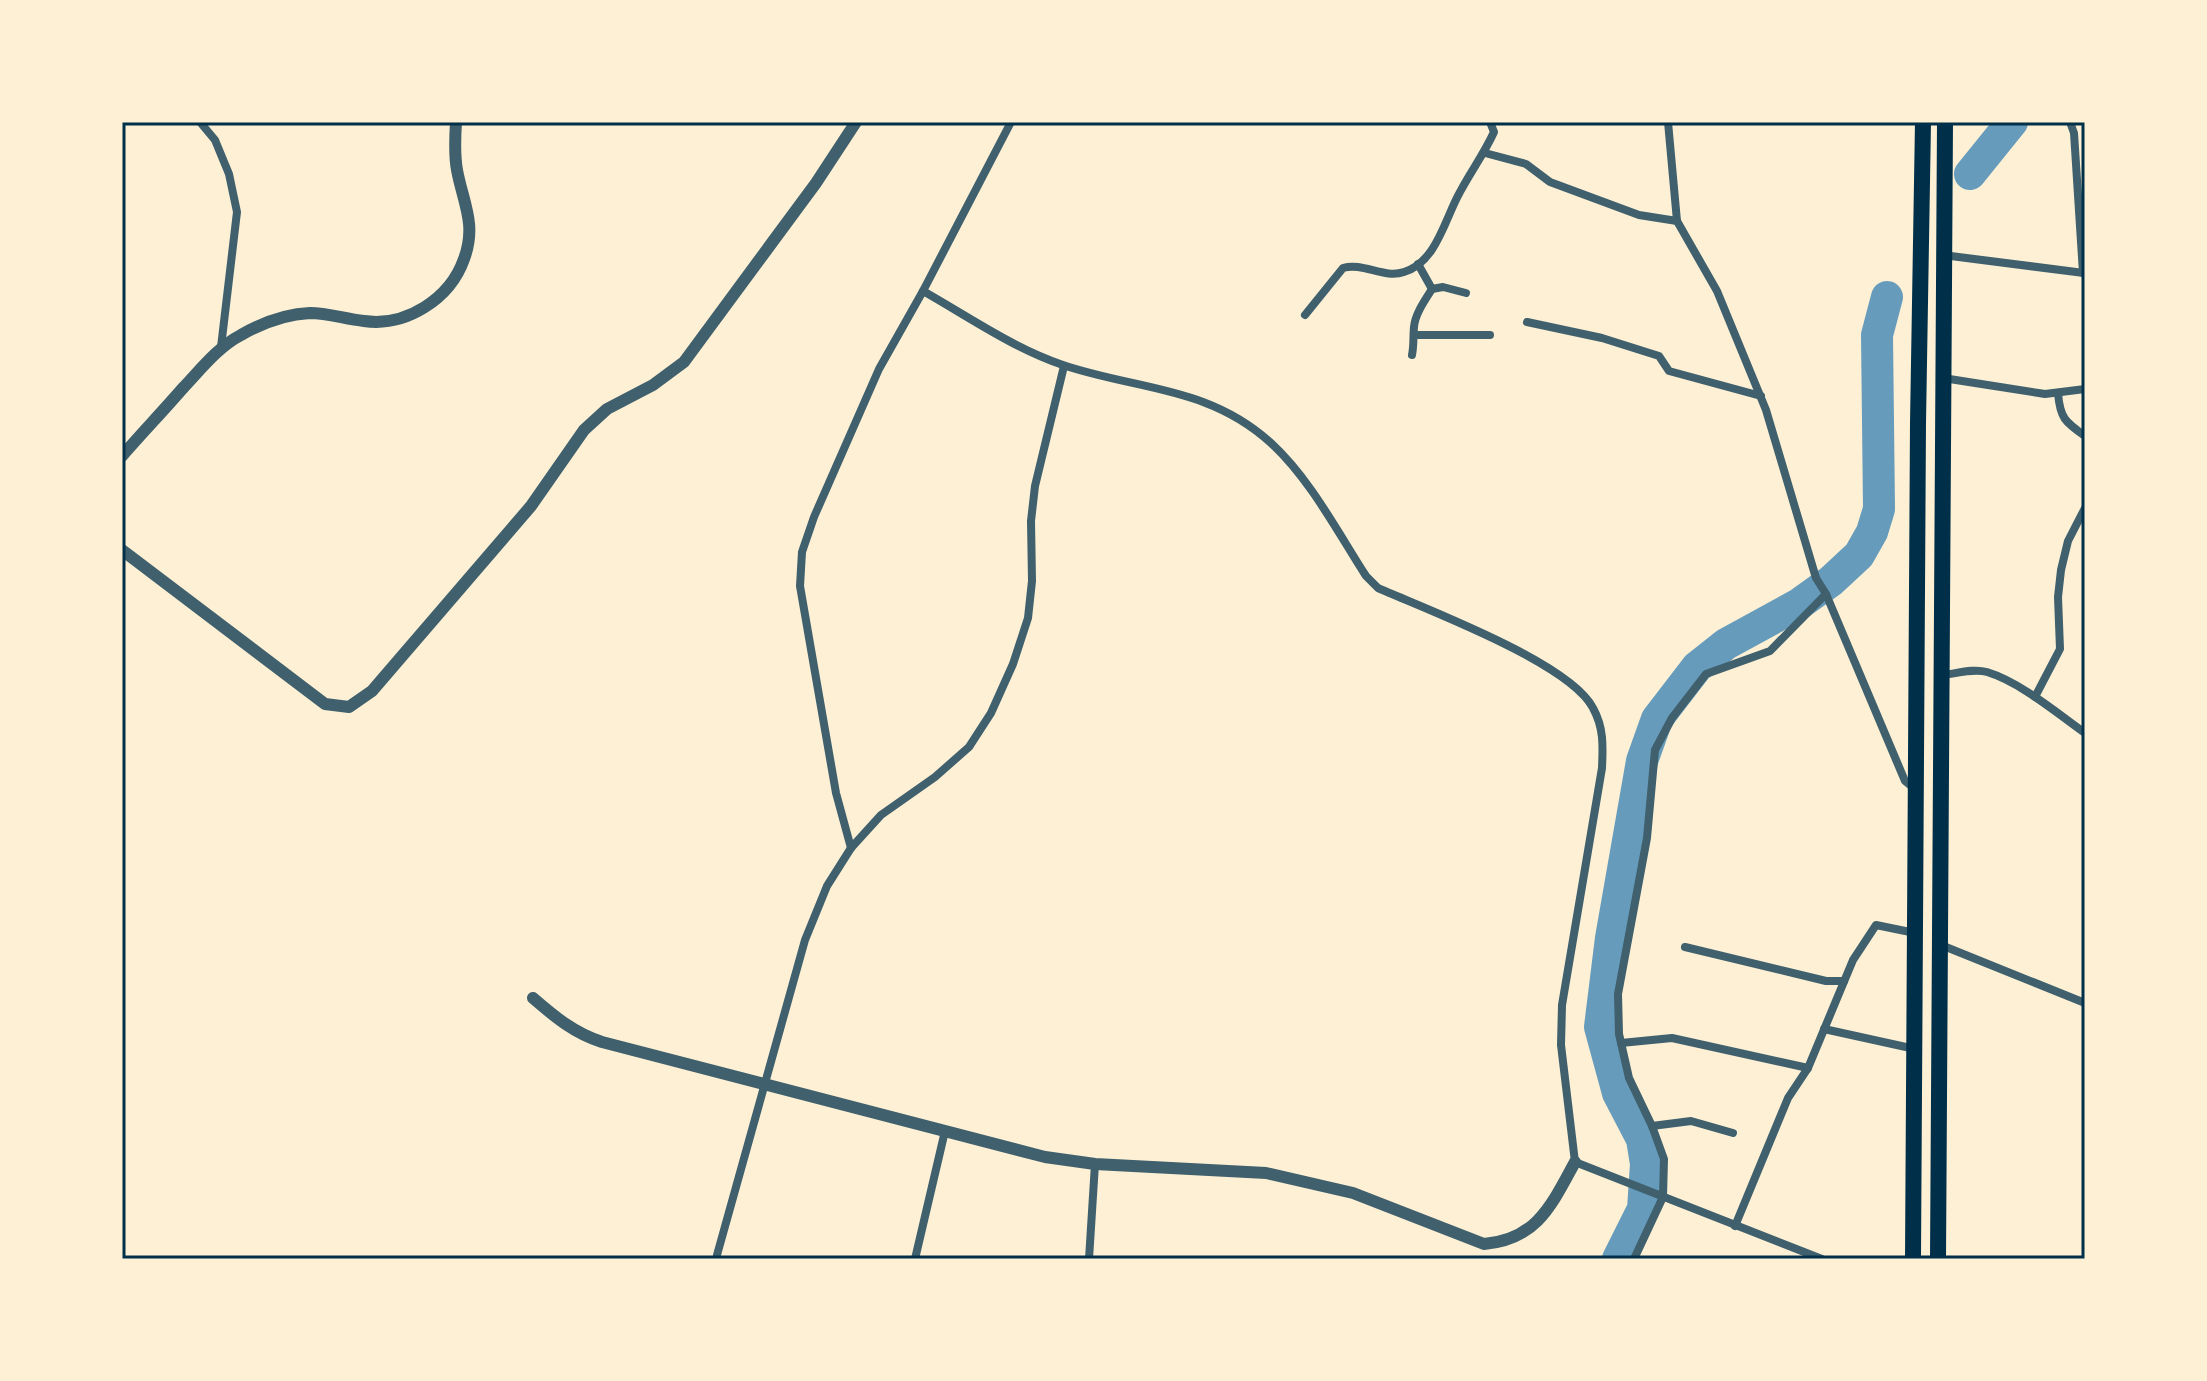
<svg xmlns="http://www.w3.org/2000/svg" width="2207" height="1381" font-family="'Exo 2',sans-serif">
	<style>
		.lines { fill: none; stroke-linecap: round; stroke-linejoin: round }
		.river { stroke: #669bbc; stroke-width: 32 }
		.minor { stroke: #3f606c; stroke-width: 8 }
		.tertiary { stroke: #3f606c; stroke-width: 12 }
		.primary { stroke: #003049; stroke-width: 16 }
		.neatline { fill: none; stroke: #003049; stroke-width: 3 }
	</style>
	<rect width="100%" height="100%" fill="#fdf0d5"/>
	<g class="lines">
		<g class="river">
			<path d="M1970,174L2012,122"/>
			<path d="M1618,1259L1643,1209L1646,1164L1642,1139L1618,1093L1600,1027L1611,938L1642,761L1657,719L1697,667L1726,644L1799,604L1831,581L1859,555L1872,532L1879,509L1877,335L1887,297"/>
		</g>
		<g class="minor">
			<path d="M200,122L215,140L229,174L237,212L221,347"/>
			<path d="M1668,122L1677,221L1717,291L1766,410L1816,578L1826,594L1905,781L1916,790"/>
			<path d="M2070,122L2074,133L2083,273"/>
			<path d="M1485,153L1526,164L1550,182L1639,215L1677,221"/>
			<path d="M1943,255L2084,273"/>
			<path d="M1418,264L1432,289"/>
			<path d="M923,291C969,317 1013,348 1063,365C1137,390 1209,386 1271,443C1310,479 1337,531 1366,576L1378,588C1428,610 1570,663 1593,708C1604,728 1603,746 1602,768L1562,1005L1561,1045L1575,1162L1822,1259"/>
			<path d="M1305,315L1343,268C1363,262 1384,279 1404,272C1437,262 1445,218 1460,192C1471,171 1484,154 1494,132L1490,122"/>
			<path d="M1527,322L1602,338L1659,356L1669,371L1761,396"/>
			<path d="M1416,335H1490"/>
			<path d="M1412,355C1414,345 1413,337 1414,327C1415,314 1425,300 1432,289L1443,287L1466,293"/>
			<path d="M1943,378L2045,394L2085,389"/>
			<path d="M2058,393C2060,418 2065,422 2085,436"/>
			<path d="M1942,675C1955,674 1973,668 1987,672C2020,682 2057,713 2085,733"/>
			<path d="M2035,697L2060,649L2058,597L2061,570L2068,541L2085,508"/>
			<path d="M851,848L836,793L800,586L802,552L814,517L879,369L923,291L1011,122"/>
			<path d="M1941,945L2085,1003"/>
			<path d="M1685,947L1826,981H1844"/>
			<path d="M1824,1029L1915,1049"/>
			<path d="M1621,1043L1672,1038L1808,1068"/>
			<path d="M1652,1126L1691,1121L1733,1133"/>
			<path d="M1735,1226L1788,1098L1808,1068L1853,960L1876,925L1915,933"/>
			<path d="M717,1255L805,940L827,886L851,848L881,815L935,777L969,747L991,713L1013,664L1028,618L1032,581L1031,521L1035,486L1064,366"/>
			<path d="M915,1259L945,1131"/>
			<path d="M1089,1259L1095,1164"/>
			<path d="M1634,1259L1663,1197L1664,1159L1652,1126L1629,1078L1619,1034L1618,994L1647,838L1655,750L1672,718L1706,674L1770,651L1826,594"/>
		</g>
		<g class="tertiary">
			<path d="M122,456C142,433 163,411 183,388C201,369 218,347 241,335C262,323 285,314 310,313C328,313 345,319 364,321C406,327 450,299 464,259C477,224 463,203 457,170C454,154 455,138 456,122"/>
			<path d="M122,550L325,704L349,707L372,691L531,506L584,430L607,409L653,385L684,362L816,183L856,122"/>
			<path d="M533,998C555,1017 574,1033 602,1042L1045,1157L1095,1164L1266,1173L1353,1193L1484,1244C1537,1240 1552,1204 1575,1162"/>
		</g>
		<g class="primary">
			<path d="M1913,1259L1918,423L1923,122"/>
			<path d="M1938,1259L1945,122"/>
		</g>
	</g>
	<rect width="2207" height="1381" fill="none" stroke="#fdf0d5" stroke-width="248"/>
	<rect x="124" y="124" width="1959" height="1133" class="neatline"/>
</svg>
